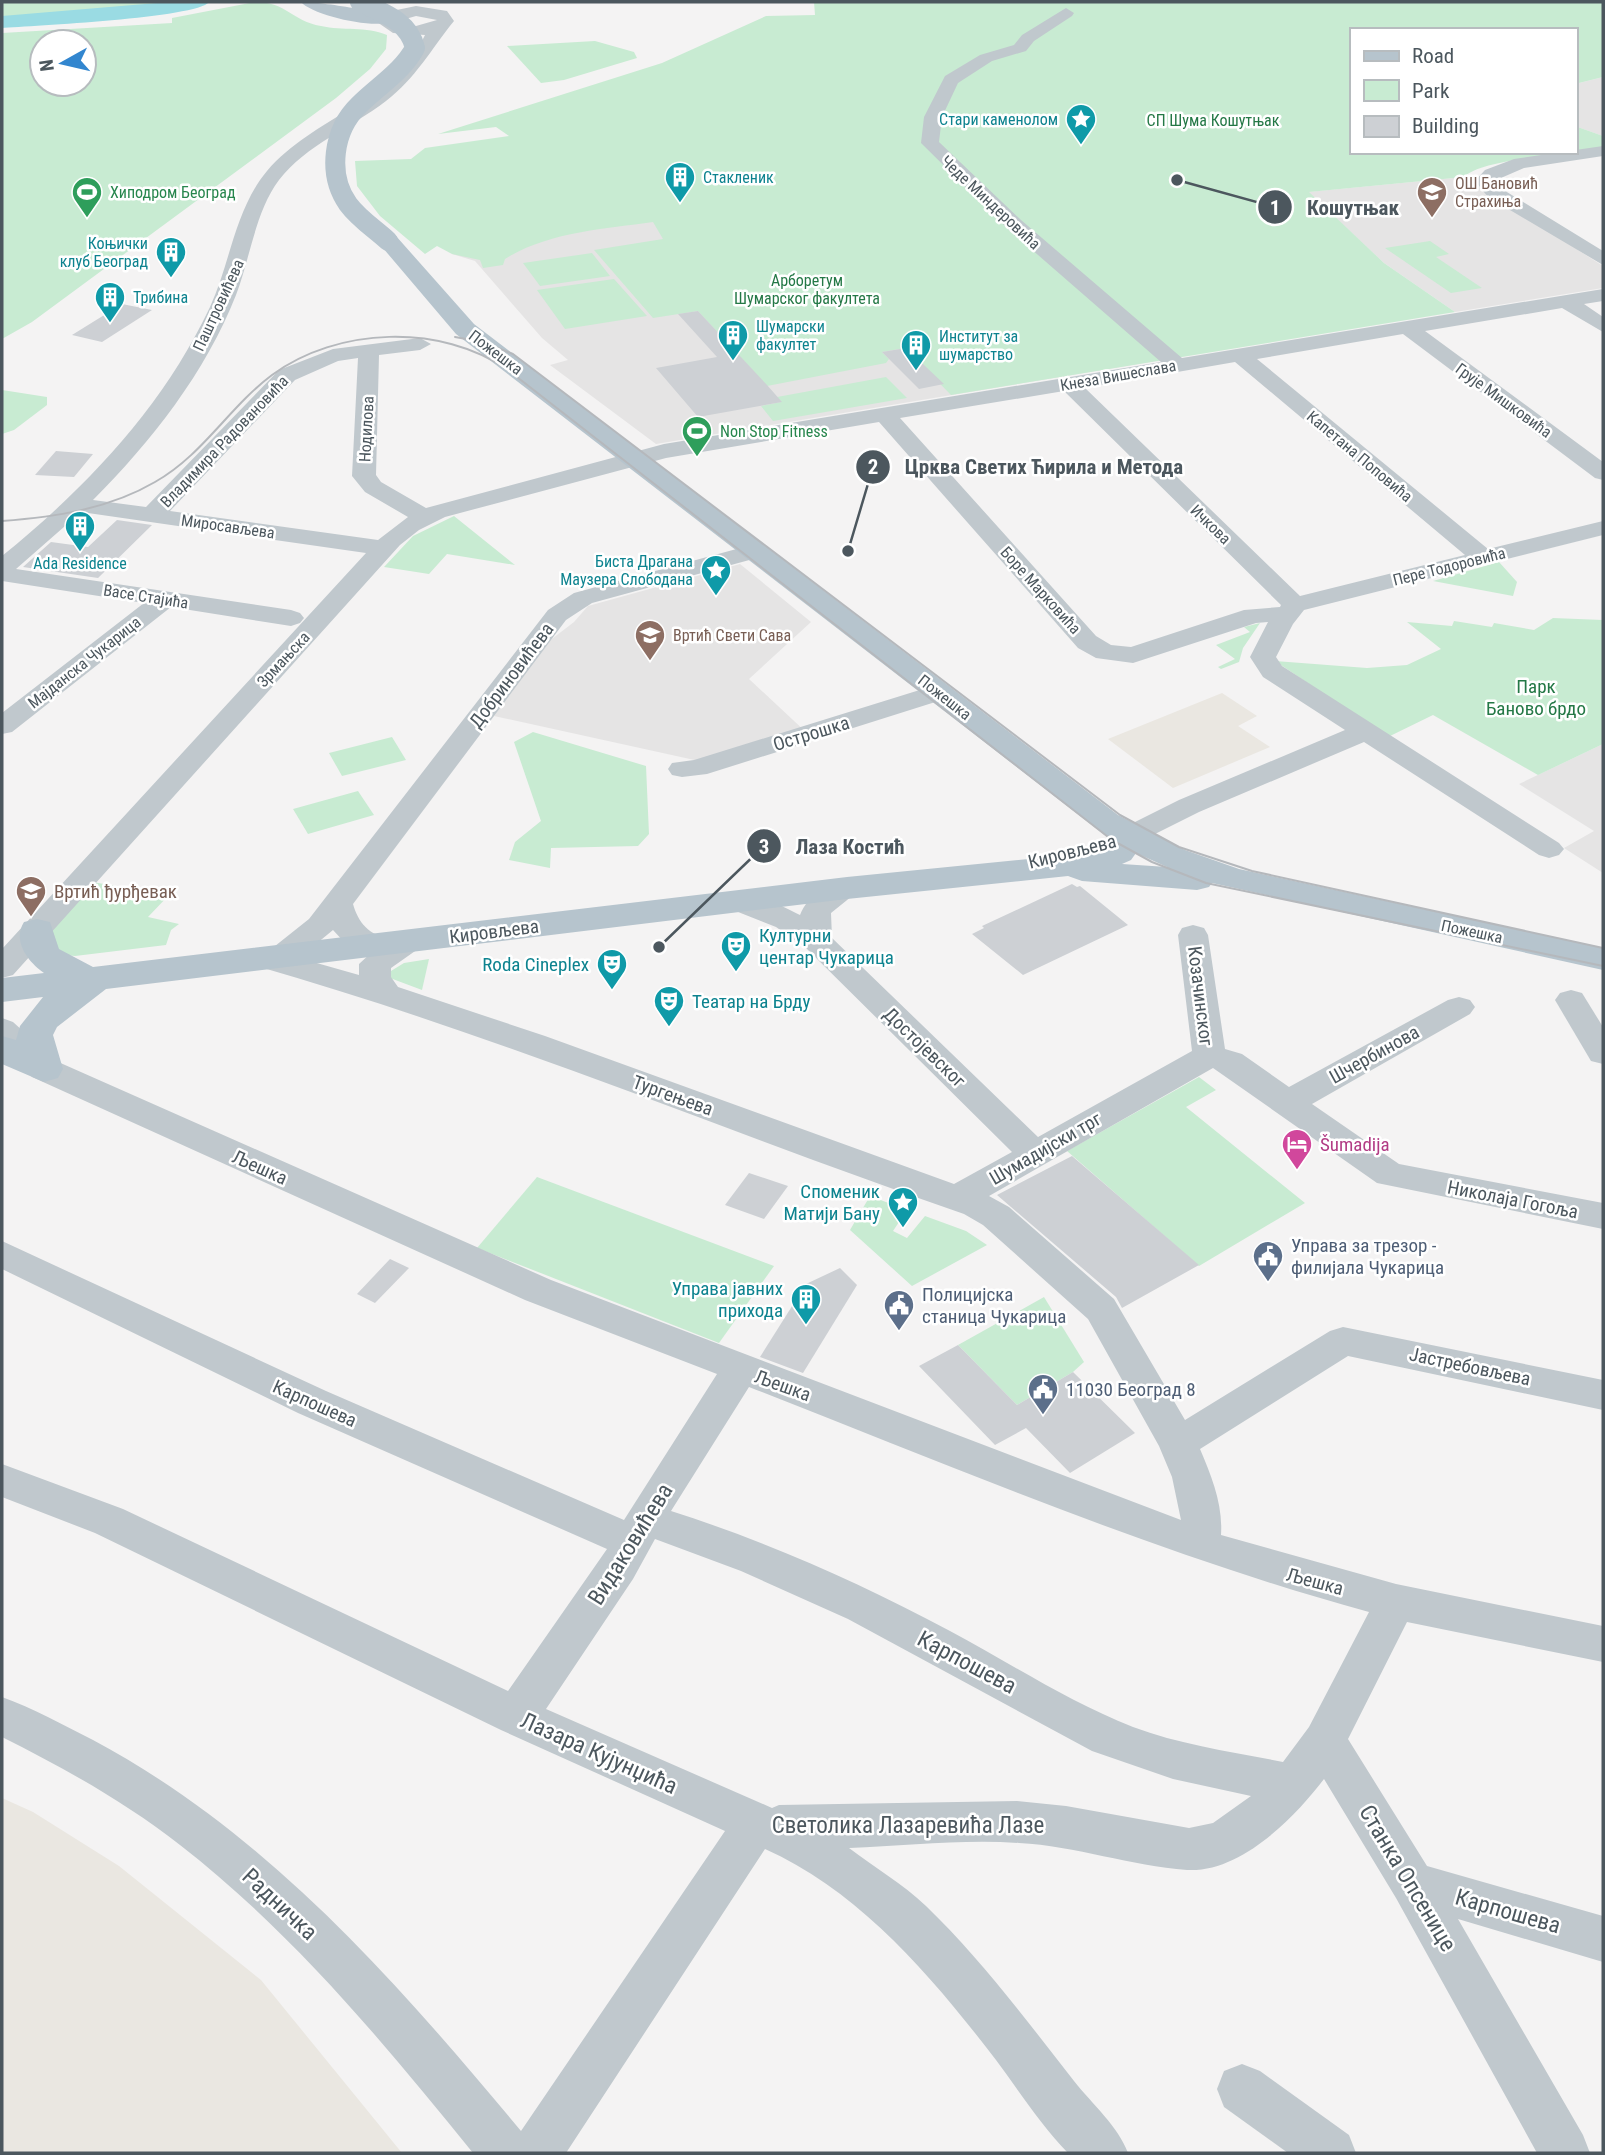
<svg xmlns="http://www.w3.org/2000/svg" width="1605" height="2155" font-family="'Roboto Condensed',sans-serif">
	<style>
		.commercial { fill: #eae7e1 }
		.education { fill: #e5e4e4 }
		.green { fill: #c8ebd2; fill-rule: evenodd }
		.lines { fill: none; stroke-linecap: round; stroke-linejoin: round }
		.river { fill: #9adbe3; fill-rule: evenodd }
		.building { fill: #cdd0d4 }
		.minor { fill: #c0c8cd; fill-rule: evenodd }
		.major { fill: #b6c4cd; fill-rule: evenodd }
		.tram { stroke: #b5b8bc; stroke-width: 2 }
		.major-bridge { stroke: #b6c4cd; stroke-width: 20 }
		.labels { text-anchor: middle; stroke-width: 5; stroke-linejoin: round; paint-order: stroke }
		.far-culture-label { font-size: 16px; fill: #0d838f; stroke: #fff; text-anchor: start }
		.far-park-label { font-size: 16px; fill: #247846; stroke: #fff }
		.far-education-label { font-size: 16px; fill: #785e54; stroke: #fff; text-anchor: start }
		.far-leisure-label { font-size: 16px; fill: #27864d; stroke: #fff; text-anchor: start }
		.far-street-label { font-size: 16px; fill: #4c575e; stroke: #fff }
		.street-label { font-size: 19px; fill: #4c575e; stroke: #fff }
		.park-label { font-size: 19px; fill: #247846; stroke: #fff }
		.education-label { font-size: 19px; fill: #785e54; stroke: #fff; text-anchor: start }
		.culture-label { font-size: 19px; fill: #0d838f; stroke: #fff; text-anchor: end }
		.hotel-label { font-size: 19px; fill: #b23c85; stroke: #fff; text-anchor: start }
		.service-label { font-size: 19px; fill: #4e5e75; stroke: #fff; text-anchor: start }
		.near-street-label { font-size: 23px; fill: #4c575e; stroke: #fff }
		.leader { fill: none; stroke: #4c575e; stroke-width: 2.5 }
		.callout-dot { fill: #4c575e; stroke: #fff; stroke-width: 2.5 }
		.mark-label { font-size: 21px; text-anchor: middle; font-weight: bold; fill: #fff }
		.callout-label { font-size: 21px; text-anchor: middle; font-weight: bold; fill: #4c575e; stroke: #fff; stroke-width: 5; stroke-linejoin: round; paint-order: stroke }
	</style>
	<rect width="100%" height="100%" fill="#f4f3f3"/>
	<g class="commercial">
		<path d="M1222,693L1257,716L1238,726L1270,747L1173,788L1108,739Z"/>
		<path d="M2,1798L33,1812L119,1866L261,1980L402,2153H2Z"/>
	</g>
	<g class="education">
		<path d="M1603,77V136L1575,126V84Z"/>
		<path d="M481,168L1162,360L656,444L550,365L568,360L542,338L475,261L452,254Z"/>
		<path d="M1464,177L1603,266V288L1455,312L1384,263L1308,192Z"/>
		<path d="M740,564L811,622L749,679L808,734L699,761L494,716L544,645L574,622L588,606Z"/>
		<path d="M1603,744V873L1564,848L1594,831L1519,784Z"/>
	</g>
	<g class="green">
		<path d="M2,2H191L176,6L2,20Z"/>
		<path d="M255,2C287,2 292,21 321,26C343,31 366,26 387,35L386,49L370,69L336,98L32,322L2,339V33L172,23V18ZM42,42H84V84H42Z"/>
		<path d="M814,2H1603V77L1575,84V30H1351V152H1571C1548,156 1479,161 1464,177L1309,192L1384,263L1455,312L951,395L905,348L882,352L889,359L886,363L767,386L698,311L653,318L594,250L663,239L653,222C604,229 548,232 505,259L503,265L483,268L480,260L452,254L437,246L425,254L380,216L357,186L355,161L411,159L425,148L509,136L496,127L438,134L662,63L766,16L815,15Z"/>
		<path d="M595,41L634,52L637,58L564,80L541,83L507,46Z"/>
		<path d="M1575,126L1603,136V147L1575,152Z"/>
		<path d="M1430,241L1449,254L1436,257L1482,288L1451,293L1385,248Z"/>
		<path d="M592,253L610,276L540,286L523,263Z"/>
		<path d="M614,279L647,316L565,329L537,290Z"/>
		<path d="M886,377L907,398L773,421L761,406L781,402L777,397Z"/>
		<path d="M2,390L47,397V405L14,430L2,434Z"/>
		<path d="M454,516L515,565L447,554L429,574L384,567L413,536Z"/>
		<path d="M1499,562L1517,582L1513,596L1433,581Z"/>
		<path d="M1553,618L1603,620V744L1538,775L1433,715L1388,737L1275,661L1367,668L1407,665L1441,649L1407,622L1452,626L1454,621L1492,627L1494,623L1534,630Z"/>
		<path d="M1260,623L1243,648L1239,662L1221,669L1218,667L1235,659L1216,645L1250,632L1244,627Z"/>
		<path d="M533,732L646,766L649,834L638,846L551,848L550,868L509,860L515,842L541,821L514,742Z"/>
		<path d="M392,737L406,760L342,776L329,753Z"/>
		<path d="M358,791L374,815L308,834L293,809Z"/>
		<path d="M93,882L168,896L148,917L179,924L171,930L166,945L75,956L65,955L55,948L51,930Z"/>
		<path d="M429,959L422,990L390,978L391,971L404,963Z"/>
		<path d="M1199,1077L1216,1090L1186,1107L1305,1203L1199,1266L1067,1151Z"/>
		<path d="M537,1177L774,1266L719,1343L477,1248Z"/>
		<path d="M870,1196L907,1210L893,1231L907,1238L925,1216L966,1231L987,1245L912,1286L850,1230Z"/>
		<path d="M1044,1297L1084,1362L1073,1372L1017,1405L958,1345Z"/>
	</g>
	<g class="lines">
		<path class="river" d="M169,2H209C197,18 31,26 2,28V16Z"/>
	</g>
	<g class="building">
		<path d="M122,304L152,310L102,342L72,335Z"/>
		<path d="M698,311L767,385L782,402L698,417L656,368L717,357L678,314Z"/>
		<path d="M906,348L944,384L919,389L882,352Z"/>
		<path d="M56,451L93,454L74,477L35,475Z"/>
		<path d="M117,520L152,525L98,578L23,567L51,542L88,547Z"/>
		<path d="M1072,884L1077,887L1080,886L1128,925L1023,975L972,934L984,928L982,926Z"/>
		<path d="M1072,1156L1199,1265L1122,1308L1116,1297L997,1195Z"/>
		<path d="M749,1173L788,1186L764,1219L725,1205Z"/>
		<path d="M390,1259L409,1268L375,1303L357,1294Z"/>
		<path d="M840,1268L857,1285L803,1373L760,1357L806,1284Z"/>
		<path d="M958,1345L1017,1405L1073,1372L1135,1433L1070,1473L1026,1428L995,1445L919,1366Z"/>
	</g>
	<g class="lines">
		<g class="minor">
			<path d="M416,6L447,11L454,21C432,48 415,79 386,101C351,128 306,145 279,180C255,212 250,259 236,295C206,372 151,442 93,500L146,507L279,370L333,349L420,338L431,344L420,350L379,355L376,475L381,482L426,508L664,444L1161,362L1007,228L921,143L924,117L945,76L980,55L1014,45L1022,35L1066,8L1074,13L1072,16L1034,41L1026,51L992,61L958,83L942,117L939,142L1021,220L1182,358L1603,289V301L1584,304L1603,317V332L1562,308L1425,331L1603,462V480L1595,478L1403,334L1257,359L1488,549L1603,521V535L1304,610L1293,624L1276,657L1282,666L1559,843L1564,849L1559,855L1549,858L1539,855L1364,742L1199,812L1139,842L1129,845L1119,842L1114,836L1119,830L1179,800L1345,730L1263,677L1250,657L1268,622L1256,623L1133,663L1096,658L1078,648L879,422L666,458L445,517L419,530L400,545L13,975L2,978V949L366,553L81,512L16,569L291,610L300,613L304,618L300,623L291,626L171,607L12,732L2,734V713L144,603L2,581V556C86,488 163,407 210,307C230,264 235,209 267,171C313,117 393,102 425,35L393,33L377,22L387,12ZM416,16L437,20L416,26L395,22ZM358,358L352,476L365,492L408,517L378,540L170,511L295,380L338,361ZM1235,362L1465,555L1300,596L1085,388ZM1064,391L1281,605L1280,607L1244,610L1131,647L1111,645L1096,636L900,418Z"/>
			<path d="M1603,146V156L1524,168L1494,181L1502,189L1603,251V265L1488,197L1475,181L1485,170L1514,159Z"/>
			<path d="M755,544L764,546L767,551L764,556L592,603L566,620L353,904C358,922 370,938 392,937C401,937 407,932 418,935L423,942L418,949L391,968V977L398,987L545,1036L954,1184L1012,1152L806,948L776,927L728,908L724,901L728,894C750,889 780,905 800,915C809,893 834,876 858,882L862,888L831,913L832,938L1038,1137L1192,1051L1178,935L1182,928L1193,925L1204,928L1208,935L1225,1049L1242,1054L1289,1087L1448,1000L1459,997L1470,1000L1475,1007L1470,1014L1312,1104L1399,1164L1603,1203V1229L1377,1183L1213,1068L989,1196L1009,1207L1114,1299L1185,1420L1330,1331L1343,1327L1603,1380V1410L1348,1356L1200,1449C1212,1477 1223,1505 1221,1535L1396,1584L1603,1626V1662L1407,1622L1348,1739L1427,1866L1603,1916V1962L1458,1919L1583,2135L1590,2153H1537L1396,1898L1324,1779C1295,1817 1241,1873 1187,1870C1131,1866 1076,1846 1019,1843C963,1839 906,1846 849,1848C874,1867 903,1884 926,1906C981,1959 1027,2021 1074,2081C1093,2105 1118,2126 1128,2153H1068C1041,2125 1019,2091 996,2060C933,1978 861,1892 765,1849L566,2153H473C384,2043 292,1932 180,1845C125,1802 64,1768 2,1737V1697C33,1708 63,1725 93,1740C267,1833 396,1981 521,2131L725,1831L501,1730L95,1533L2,1497V1464L123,1509L508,1691L607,1549L298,1413L2,1269V1241L326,1391L624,1520L717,1374L525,1300L32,1077L2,1047V1018L13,1022L56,1061L551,1280L1181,1520L1172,1477L1159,1446L1088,1319L983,1225L964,1214C727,1132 495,1034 253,965L248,958L253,951L270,950L309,919L548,610L574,593ZM333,930L345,943L372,952L359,964V975L299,958ZM749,1387C954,1467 1157,1554 1369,1612L1309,1727L1283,1762C1233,1752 1181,1745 1133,1727C1069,1702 1010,1663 950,1631C861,1583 768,1542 671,1511ZM655,1539L741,1571L848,1619L1092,1751L1173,1779L1251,1796L1213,1823L1189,1828L1066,1806L1017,1801L779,1805L772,1808L546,1709L633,1579Z"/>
			<path d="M939,684L948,686L952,692L948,698L707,774L682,777L672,775L668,769L672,763L694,760Z"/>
			<path d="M1571,990L1582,993L1603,1027V1064L1591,1061L1555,1000L1560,993Z"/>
			<path d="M1242,2064L1260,2071L1349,2135L1356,2153H1288L1224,2107L1217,2089L1224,2071Z"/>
		</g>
		<g class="major">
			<path d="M301,2C314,1 389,12 395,19C384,32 313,16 301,2Z"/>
			<path d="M388,234L396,236L474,324L1118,815L1185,850L1239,869L1603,948V970L1212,883L1209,887L1197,890L1082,881L1068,876L847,899L106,989L57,1027L53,1035L63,1069L58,1078L44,1082L2,1064V1036L16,1040L20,1026L43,997L2,1002V978L44,973C28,962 12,941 24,922L37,919L50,922L59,949L93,967L847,877L1088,853L1106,846L1110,839L456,334L377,241ZM1136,853L1167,867L1122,864L1131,860Z"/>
		</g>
		<g class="tram">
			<path d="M455,337L483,342L513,354L1120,815L1179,847L1252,871L1603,948"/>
			<path d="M2,521C55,517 109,509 155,482C203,455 229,407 272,375C337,327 441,323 508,370L1112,840L1152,862L1206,883L1603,966"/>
		</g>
		<path class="major-bridge" d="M360,2C383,13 409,21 415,48C402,72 378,86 359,105C333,130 327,174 348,204C359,219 375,229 388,241"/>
	</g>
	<defs>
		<g id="sight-pin" transform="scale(1.575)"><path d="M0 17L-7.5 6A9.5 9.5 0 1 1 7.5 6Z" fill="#0f9aa8" stroke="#fff"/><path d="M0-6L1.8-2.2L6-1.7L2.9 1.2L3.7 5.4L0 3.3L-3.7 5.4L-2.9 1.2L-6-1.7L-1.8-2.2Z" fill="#fff"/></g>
		<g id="building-pin" transform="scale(1.575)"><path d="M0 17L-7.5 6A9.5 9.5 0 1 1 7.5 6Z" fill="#0f9aa8" stroke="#fff"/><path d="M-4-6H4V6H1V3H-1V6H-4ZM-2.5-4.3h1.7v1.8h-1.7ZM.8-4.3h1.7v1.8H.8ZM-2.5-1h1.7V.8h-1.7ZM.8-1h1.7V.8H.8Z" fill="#fff"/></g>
		<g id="stadium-pin" transform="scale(1.575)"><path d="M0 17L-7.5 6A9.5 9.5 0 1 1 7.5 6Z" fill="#2e9e5b" stroke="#fff"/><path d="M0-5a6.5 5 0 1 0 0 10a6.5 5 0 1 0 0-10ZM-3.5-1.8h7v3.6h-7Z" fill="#fff"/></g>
		<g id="school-pin" transform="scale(1.575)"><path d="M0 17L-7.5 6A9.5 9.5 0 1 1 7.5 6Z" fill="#8d6e63" stroke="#fff"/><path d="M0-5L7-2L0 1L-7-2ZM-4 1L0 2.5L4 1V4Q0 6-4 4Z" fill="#fff"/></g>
		<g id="theatre-pin" transform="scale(1.575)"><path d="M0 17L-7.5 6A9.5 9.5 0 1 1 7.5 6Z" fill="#0f9aa8" stroke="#fff"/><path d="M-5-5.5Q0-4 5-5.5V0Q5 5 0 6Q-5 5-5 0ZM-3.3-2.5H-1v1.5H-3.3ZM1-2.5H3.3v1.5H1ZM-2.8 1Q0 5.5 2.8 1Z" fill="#fff"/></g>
		<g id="hotel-pin" transform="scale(1.575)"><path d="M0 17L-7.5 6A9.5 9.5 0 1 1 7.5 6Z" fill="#d1479c" stroke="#fff"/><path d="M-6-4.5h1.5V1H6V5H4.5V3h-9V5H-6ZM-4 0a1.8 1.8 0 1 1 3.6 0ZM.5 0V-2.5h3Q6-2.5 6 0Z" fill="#fff"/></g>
		<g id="civic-pin" transform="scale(1.575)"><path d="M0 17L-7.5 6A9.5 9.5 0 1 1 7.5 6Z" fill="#5c6f8a" stroke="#fff"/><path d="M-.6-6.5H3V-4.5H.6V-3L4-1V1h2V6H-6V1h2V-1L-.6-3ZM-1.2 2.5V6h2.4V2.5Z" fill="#fff"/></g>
	</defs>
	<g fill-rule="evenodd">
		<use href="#sight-pin" x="1081" y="119"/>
		<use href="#building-pin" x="680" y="177"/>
		<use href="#stadium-pin" x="87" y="192"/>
		<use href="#school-pin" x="1432" y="192"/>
		<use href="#building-pin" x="171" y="252"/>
		<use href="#building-pin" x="110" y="297"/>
		<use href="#building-pin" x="733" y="335"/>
		<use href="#building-pin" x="916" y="345"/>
		<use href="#stadium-pin" x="697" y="431"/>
		<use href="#building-pin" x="80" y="526"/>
		<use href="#sight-pin" x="716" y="570"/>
		<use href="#school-pin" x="650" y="635"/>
		<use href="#school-pin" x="31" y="891"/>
		<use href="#theatre-pin" x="736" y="946"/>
		<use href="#theatre-pin" x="612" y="964"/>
		<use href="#theatre-pin" x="669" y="1001"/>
		<use href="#hotel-pin" x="1297" y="1144"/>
		<use href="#sight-pin" x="903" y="1202"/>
		<use href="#civic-pin" x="1268" y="1256"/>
		<use href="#building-pin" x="806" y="1299"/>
		<use href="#civic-pin" x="899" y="1305"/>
		<use href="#civic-pin" x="1043" y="1389"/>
	</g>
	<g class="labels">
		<g class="far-culture-label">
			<text x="1058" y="125" text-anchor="end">Стари каменолом</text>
			<text x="703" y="183">Стакленик</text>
			<text x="148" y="249" text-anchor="end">Коњички<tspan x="148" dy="18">клуб Београд</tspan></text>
			<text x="133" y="303">Трибина</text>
			<text x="756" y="332">Шумарски<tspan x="756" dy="18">факултет</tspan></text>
			<text x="939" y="342">Институт за<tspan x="939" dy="18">шумарство</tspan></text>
			<text x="693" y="567" text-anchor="end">Биста Драгана<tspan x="693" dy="18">Маузера Слободана</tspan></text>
			<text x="80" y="569" text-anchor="middle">Ada Residence</text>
		</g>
		<g class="far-park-label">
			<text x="1213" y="126">СП Шума Кошутњак</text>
			<text x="807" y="286">Арборетум<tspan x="807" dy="18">Шумарског факултета</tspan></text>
		</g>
		<g class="far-education-label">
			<text x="1455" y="189">ОШ Бановић<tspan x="1455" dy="18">Страхиња</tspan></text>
			<text x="673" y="641">Вртић Свети Сава</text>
		</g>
		<g class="far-leisure-label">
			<text x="110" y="198">Хиподром Београд</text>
			<text x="720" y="437">Non Stop Fitness</text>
		</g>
		<g class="far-street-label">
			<text transform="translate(991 202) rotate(43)" y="6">Чеде Миндеровића</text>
			<text transform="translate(218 305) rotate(-65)" y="6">Паштровићева</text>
			<text transform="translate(496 352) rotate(37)" y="6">Пожешка</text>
			<text transform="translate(1118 375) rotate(-10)" y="6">Кнеза Вишеслава</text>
			<text transform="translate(1504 400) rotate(36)" y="6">Грује Мишковића</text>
			<text transform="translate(366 429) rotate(-87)" y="6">Нодилова</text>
			<text transform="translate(224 441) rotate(-46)" y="6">Владимира Радовановића</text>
			<text transform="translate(1360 456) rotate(40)" y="6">Капетана Поповића</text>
			<text transform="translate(1211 524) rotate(44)" y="6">Ичкова</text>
			<text transform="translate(228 526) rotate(8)" y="6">Миросављева</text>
			<text transform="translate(1449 566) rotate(-14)" y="6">Пере Тодоровића</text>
			<text transform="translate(1041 590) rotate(48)" y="6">Боре Марковића</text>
			<text transform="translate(146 596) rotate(9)" y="6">Васе Стајића</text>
			<text transform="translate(283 659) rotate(-47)" y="6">Зрмањска</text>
			<text transform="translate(84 662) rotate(-38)" y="6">Мајданска Чукарица</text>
			<text transform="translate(945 697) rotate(38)" y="6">Пожешка</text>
			<text transform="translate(1472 931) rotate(12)" y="6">Пожешка</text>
		</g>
		<g class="street-label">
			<text transform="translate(511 675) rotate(-53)" y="7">Добриновићева</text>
			<text transform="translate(811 733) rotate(-17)" y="7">Острошка</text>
			<text transform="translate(1072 851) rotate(-14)" y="7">Кировљева</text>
			<text transform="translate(494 931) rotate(-7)" y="7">Кировљева</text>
			<text transform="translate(1201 996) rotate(83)" y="7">Козачинског</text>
			<text transform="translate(925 1047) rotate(44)" y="7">Достојевског</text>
			<text transform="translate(1374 1054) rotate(-29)" y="7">Шчербинова</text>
			<text transform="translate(673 1095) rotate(20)" y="7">Тургењева</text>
			<text transform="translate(1045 1148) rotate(-30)" y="7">Шумадијски трг</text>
			<text transform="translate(260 1167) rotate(24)" y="7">Љешка</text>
			<text transform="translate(1513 1199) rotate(11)" y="7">Николаја Гогоља</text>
			<text transform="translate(1470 1366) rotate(12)" y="7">Јастребовљева</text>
			<text transform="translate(783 1385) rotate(20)" y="7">Љешка</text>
			<text transform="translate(315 1403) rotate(24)" y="7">Карпошева</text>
			<text transform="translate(1315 1581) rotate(15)" y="7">Љешка</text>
		</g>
		<g class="park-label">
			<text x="1536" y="693">Парк<tspan x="1536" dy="22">Баново брдо</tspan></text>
		</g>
		<g class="education-label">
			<text x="54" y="898">Вртић ђурђевак</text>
		</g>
		<g class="culture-label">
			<text x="759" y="942" text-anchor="start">Културни<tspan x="759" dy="22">центар Чукарица</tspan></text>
			<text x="589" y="971">Roda Cineplex</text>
			<text x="692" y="1008" text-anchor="start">Театар на Брду</text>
			<text x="880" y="1198">Споменик<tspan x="880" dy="22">Матији Бану</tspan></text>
			<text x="783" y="1295">Управа јавних<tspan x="783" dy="22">прихода</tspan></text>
		</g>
		<g class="hotel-label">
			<text x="1320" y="1151">Šumadija</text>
		</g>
		<g class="service-label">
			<text x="1291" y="1252">Управа за трезор -<tspan x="1291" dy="22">филијала Чукарица</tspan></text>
			<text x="922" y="1301">Полицијска<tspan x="922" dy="22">станица Чукарица</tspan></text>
			<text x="1066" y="1396">11030 Београд 8</text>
		</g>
		<g class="near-street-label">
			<text transform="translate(630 1544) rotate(-58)" y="8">Видаковићева</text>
			<text transform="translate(967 1662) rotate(28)" y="8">Карпошева</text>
			<text transform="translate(599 1753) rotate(24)" y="8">Лазара Кујунџића</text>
			<text x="908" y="1833">Светолика Лазаревића Лазе</text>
			<text transform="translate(1408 1878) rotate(59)" y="8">Станка Опсенице</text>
			<text transform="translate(280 1904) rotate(43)" y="8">Радничка</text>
			<text transform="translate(1508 1911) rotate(16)" y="8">Карпошева</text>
		</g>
	</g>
	<path class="leader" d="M1177 180L1275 207M848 551L873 467M659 947L764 846"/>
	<g class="callout-dot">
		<circle cx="1177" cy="180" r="7"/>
		<circle cx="848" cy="551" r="7"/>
		<circle cx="659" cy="947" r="7"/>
		<circle cx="1275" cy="207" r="18"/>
		<circle cx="873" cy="467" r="18"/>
		<circle cx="764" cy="846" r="18"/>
	</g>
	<g class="mark-label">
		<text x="1275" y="215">1</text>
		<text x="873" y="474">2</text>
		<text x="764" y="854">3</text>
	</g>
	<g class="callout-label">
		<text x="1353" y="215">Кошутњак</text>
		<text x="1044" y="474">Црква Светих Ћирила и Метода</text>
		<text x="850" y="854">Лаза Костић</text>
	</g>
	<rect width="1605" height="2155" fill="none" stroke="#4c575e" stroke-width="7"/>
	<rect x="1350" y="28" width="228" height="126" fill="#ffffff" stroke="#b7bcbf" stroke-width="2"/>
	<rect x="1364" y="51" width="35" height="10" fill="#b6c4cd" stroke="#b7bcbf" stroke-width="2"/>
	<text x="1412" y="63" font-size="21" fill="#4c575e">Road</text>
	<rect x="1364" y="80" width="35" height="21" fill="#c8ebd2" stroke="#b7bcbf" stroke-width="2"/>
	<text x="1412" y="98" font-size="21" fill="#4c575e">Park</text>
	<rect x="1364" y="116" width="35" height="21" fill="#cdd0d4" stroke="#b7bcbf" stroke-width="2"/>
	<text x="1412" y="133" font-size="21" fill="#4c575e">Building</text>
	<g transform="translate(63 63) rotate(262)"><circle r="33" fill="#ffffff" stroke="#b7bcbf" stroke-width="2"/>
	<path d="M0-5L12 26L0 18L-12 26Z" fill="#3286cf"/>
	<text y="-10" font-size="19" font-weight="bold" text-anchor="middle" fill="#4c575e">N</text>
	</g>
</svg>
